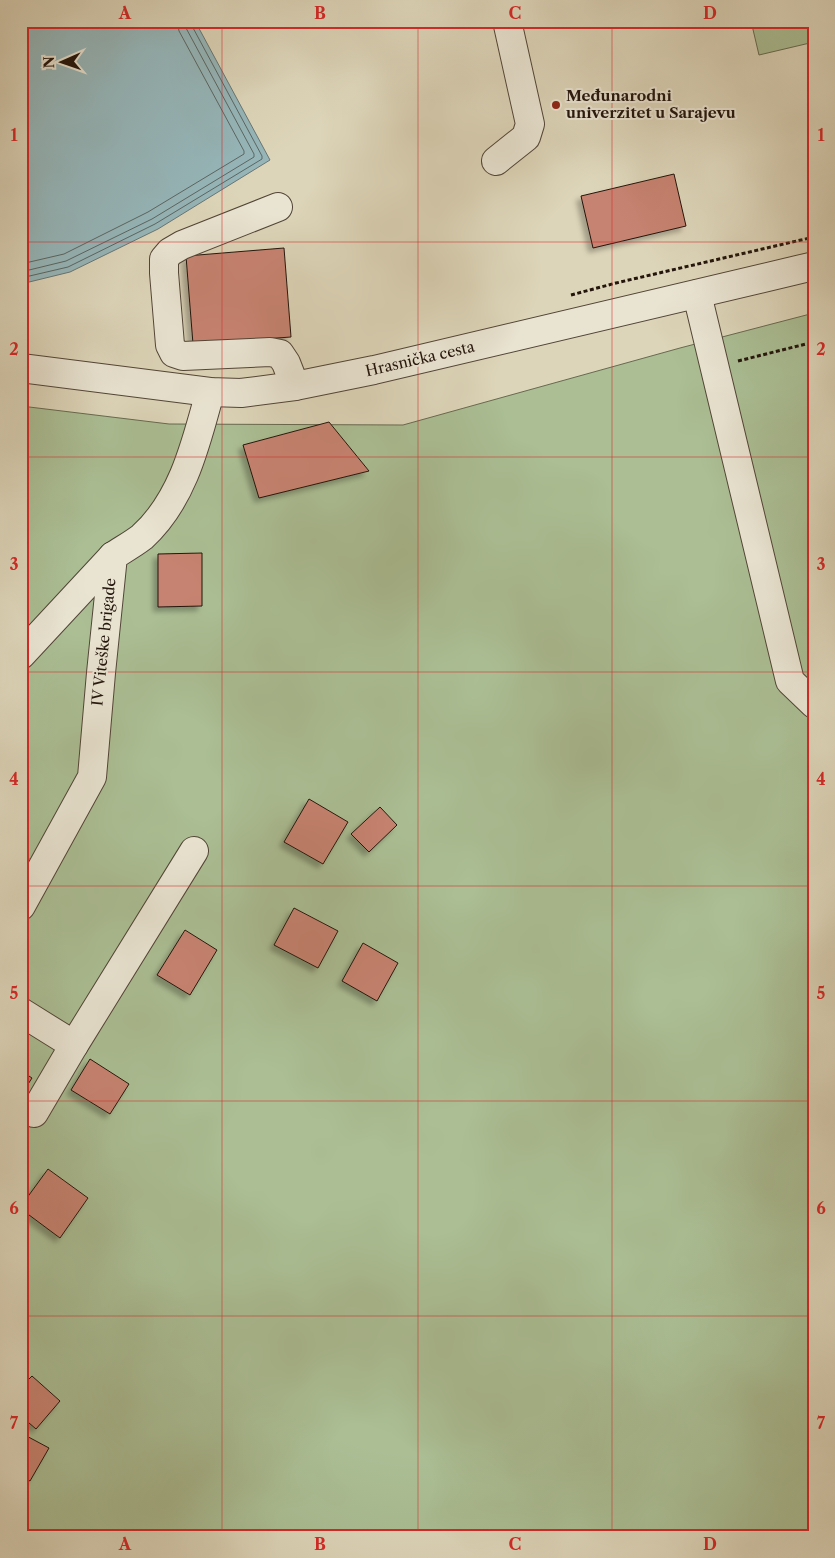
<svg xmlns="http://www.w3.org/2000/svg" width="835" height="1558" font-family="'Libre Caslon Text',serif">
	<style>
		.green { fill: #abbe94; stroke: #676a50 }
		.water { fill: #96b6b9; stroke: #687674 }
		.lines { fill: none; stroke-linecap: round; stroke-linejoin: round }
		.shore { stroke: #5c6662; stroke-width: 1 }
		.building { fill: #c78371; stroke: #23150c; filter: url(#shadow) }
		.minor-casing { stroke: #524537; stroke-width: 30 }
		.path { stroke: #23150c; stroke-width: 3; stroke-dasharray: 4 2.5; stroke-linecap: butt }
		.minor { stroke: #e9e4d2; stroke-width: 28 }
		.grid { fill: none; stroke: #d62828; stroke-width: 1; stroke-opacity: 0.55 }
		.poi-dot { fill: #8f2418; stroke: #e9e4d2; stroke-width: 2 }
		.labels { text-anchor: middle; stroke-width: 4; stroke-linejoin: round; paint-order: stroke }
		.poi-label { font-size: 15px; font-weight: bold; fill: #23150c; stroke: #e9e4d2; text-anchor: start }
		.street-label { font-size: 15px; fill: #23150c; stroke: #e9e4d2 }
		.neatline { fill: none; stroke: #d62828; stroke-width: 2 }
		.grid-label { font-size: 16px; text-anchor: middle; font-weight: bold; fill: #d62828 }
	</style>
	<defs>
		<filter id="shadow"><feDropShadow dx="-4.5" dy="4.5" stdDeviation="2.5" flood-color="#0004"/></filter>
	</defs>
	<rect width="100%" height="100%" fill="#ddd5b9"/>
	<filter id="stains"><feTurbulence type="fractalNoise" baseFrequency=".004" numOctaves="4"/><feColorMatrix values="0 0 0 0 .2 0 0 0 0 .09 0 0 0 0 .02 0 0 0 .5 -.17"/></filter>
	<radialGradient id="worn" r=".72"><stop offset=".6" stop-color="#630" stop-opacity="0"/><stop offset="1" stop-color="#630" stop-opacity=".3"/></radialGradient>
	<g class="green">
		<path d="M751,21H814V42L759,55Z"/>
		<path d="M814,313V1537H21V406L169,424L403,425L680,348Z"/>
	</g>
	<path class="water" d="M21,21H195L270,160L158,229L70,272L21,284Z"/>
	<g class="lines">
		<g class="shore">
			<path d="M21,264L64,254L148,212L244,154V151L179,31L177,21"/>
			<path d="M21,272L66,261L152,219L254,157V154L186,28L185,21"/>
			<path d="M21,278L68,267L155,224L262,159V156L192,26L191,21"/>
		</g>
	</g>
	<g class="building">
		<path d="M674,174L686,226L593,248L581,196Z"/>
		<path d="M284,248L291,337L193,344L186,256Z"/>
		<path d="M329,422L369,471L259,498L243,445Z"/>
		<path d="M202,553V606L158,607V554Z"/>
		<path d="M309,799L348,822L323,864L284,842Z"/>
		<path d="M380,807L397,825L369,852L351,834Z"/>
		<path d="M21,854L29,858L21,871Z"/>
		<path d="M294,908L338,931L318,968L274,945Z"/>
		<path d="M185,930L217,950L190,995L157,975Z"/>
		<path d="M363,943L398,963L377,1001L342,981Z"/>
		<path d="M90,1059L129,1084L110,1114L71,1090Z"/>
		<path d="M21,1071L32,1078L21,1095Z"/>
		<path d="M48,1169L88,1198L60,1238L21,1209V1206Z"/>
		<path d="M32,1376L60,1401L36,1429L21,1416V1387Z"/>
		<path d="M21,1433L49,1448L30,1481L21,1476Z"/>
	</g>
	<g class="lines">
		<g class="minor-casing">
			<g id="minor">
				<path d="M496,161L526,137L530,124L507,21"/>
				<path d="M278,207L182,245L170,252L164,259V273L170,345L174,353L183,356L270,352L280,354L286,363L295,386"/>
				<path d="M697,294L790,681L814,704"/>
				<path d="M21,368L210,392L241,393L295,386L374,370L814,266"/>
				<path d="M21,655L113,556"/>
				<path d="M21,906L92,777L101,673L113,556C122,550 133,544 142,537C183,500 196,443 210,392"/>
				<path d="M21,1012L74,1045"/>
				<path d="M34,1113L74,1045L194,851"/>
			</g>
		</g>
		<g class="path">
			<path d="M571,295L616,283L814,237"/>
			<path d="M738,361L814,342"/>
		</g>
		<use href="#minor" class="minor"/>
	</g>
	<path class="grid" d="M222,21V1537M418,21V1537M612,21V1537M21,242H814M21,457H814M21,672H814M21,886H814M21,1101H814M21,1316H814"/>
	<circle class="poi-dot" cx="556" cy="105" r="5"/>
	<g class="labels">
		<g class="poi-label">
			<text x="566" y="101">Međunarodni<tspan x="566" dy="17">univerzitet u Sarajevu</tspan></text>
		</g>
		<g class="street-label">
			<text transform="translate(420 359) rotate(-13)" y="5">Hrasnička cesta</text>
			<text transform="translate(104 642) rotate(-84)" y="5">IV Viteške brigade</text>
		</g>
	</g>
	<rect width="835" height="1558" fill="none" stroke="#ddd5b9" stroke-width="55"/>
	<g transform="translate(62 62) rotate(268)" stroke="#e9e4d2" stroke-width="4" paint-order="stroke">
	<path d="M0-4L9 19L0 12L-9 19Z" fill="#23150c"/>
	<text y="-8" font-size="14" font-weight="bold" text-anchor="middle" fill="#23150c">N</text>
	</g>
	<rect x="28" y="28" width="780" height="1502" class="neatline"/>
	<g class="grid-label">
		<text x="125" y="19">A</text>
		<text x="320" y="19">B</text>
		<text x="515" y="19">C</text>
		<text x="710" y="19">D</text>
		<text x="14" y="141">1</text>
		<text x="821" y="141">1</text>
		<text x="14" y="355">2</text>
		<text x="821" y="355">2</text>
		<text x="14" y="570">3</text>
		<text x="821" y="570">3</text>
		<text x="14" y="785">4</text>
		<text x="821" y="785">4</text>
		<text x="14" y="999">5</text>
		<text x="821" y="999">5</text>
		<text x="14" y="1214">6</text>
		<text x="821" y="1214">6</text>
		<text x="14" y="1429">7</text>
		<text x="821" y="1429">7</text>
		<text x="125" y="1550">A</text>
		<text x="320" y="1550">B</text>
		<text x="515" y="1550">C</text>
		<text x="710" y="1550">D</text>
	</g>
	<rect width="100%" height="100%" filter="url(#stains)"/>
	<rect width="100%" height="100%" fill="url(#worn)"/>
</svg>
